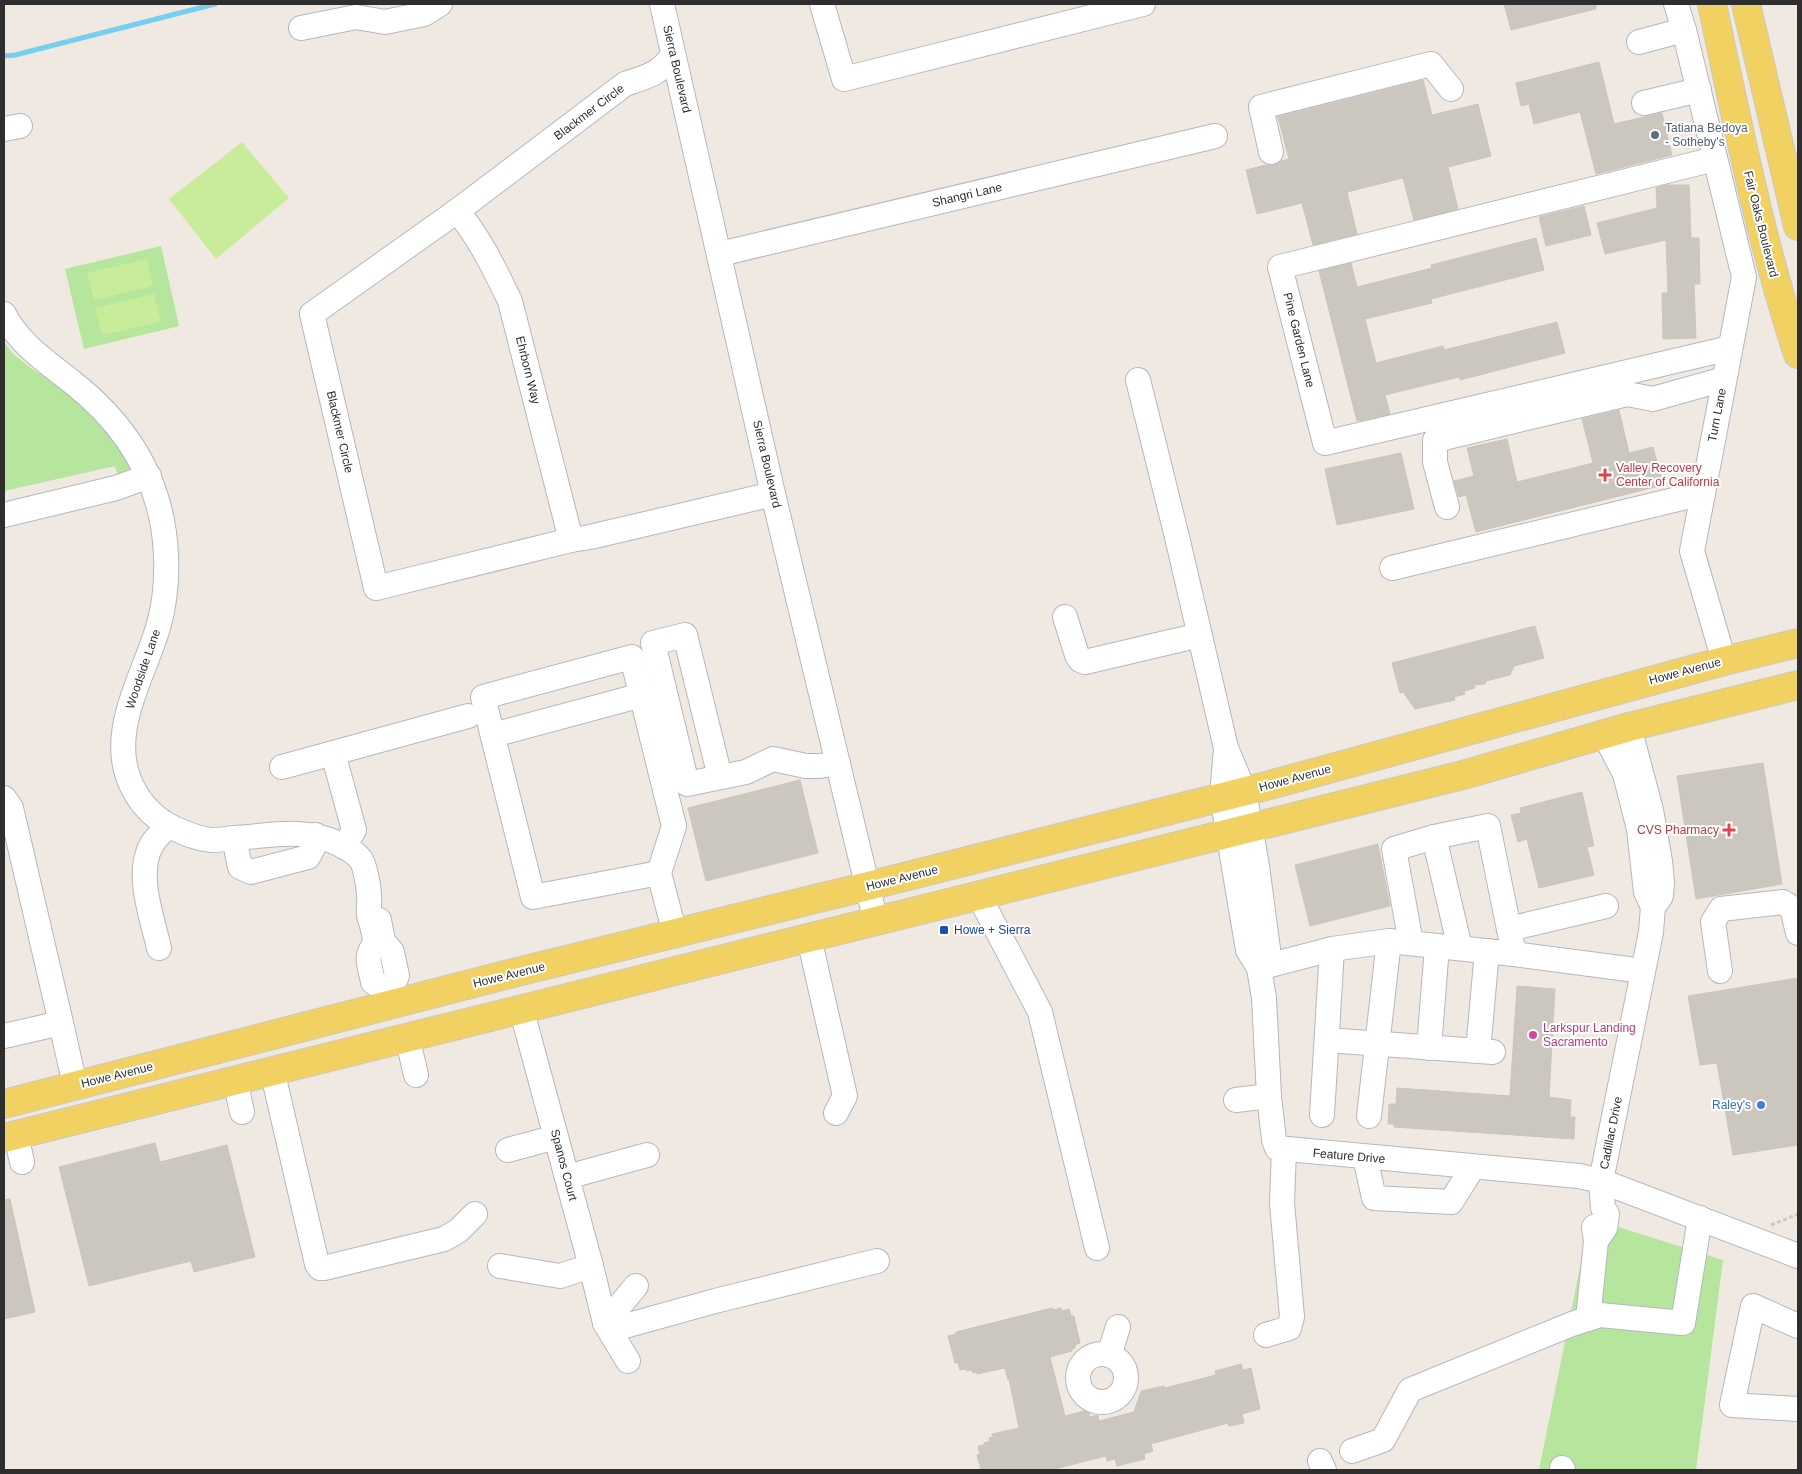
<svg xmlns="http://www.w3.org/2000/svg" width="1802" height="1474" font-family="Arial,sans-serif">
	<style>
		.green { fill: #b6e59e }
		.pitch { fill: #c9ec9a }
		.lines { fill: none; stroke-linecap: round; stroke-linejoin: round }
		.stream { stroke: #75cff0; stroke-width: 5 }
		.building { fill: #cbc7bf; stroke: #cbc5ba }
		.minor-casing { stroke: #b4b7c1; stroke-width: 26 }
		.major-casing { stroke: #c9c9c9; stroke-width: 30 }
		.path { stroke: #c9c9c9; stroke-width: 3; stroke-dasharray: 4 2.5; stroke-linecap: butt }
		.minor { stroke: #fff; stroke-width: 24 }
		.major { stroke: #f2d163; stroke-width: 28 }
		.service-dot { fill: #5c6f8a; stroke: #fff; stroke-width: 2 }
		.health-dot { fill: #e0444e; stroke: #fff; stroke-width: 2 }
		.transit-dot { fill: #1a4fb4; stroke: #fff; stroke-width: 2 }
		.hotel-dot { fill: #d1479c; stroke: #fff; stroke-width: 2 }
		.shop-dot { fill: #3f7fe0; stroke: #fff; stroke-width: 2 }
		.labels { text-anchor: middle; stroke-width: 4; stroke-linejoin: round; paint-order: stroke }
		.street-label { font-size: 12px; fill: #2e2e2e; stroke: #fff }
		.service-label { font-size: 12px; fill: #4e5e75; stroke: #fff; text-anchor: start }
		.health-label { font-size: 12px; fill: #be3a42; stroke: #fff; text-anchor: start }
		.transit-label { font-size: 12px; fill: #164399; stroke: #fff; text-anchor: start }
		.hotel-label { font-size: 12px; fill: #b23c85; stroke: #fff; text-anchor: start }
		.shop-label { font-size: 12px; fill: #366cbe; stroke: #fff; text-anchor: end }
	</style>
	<rect width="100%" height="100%" fill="#efe9e1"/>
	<g class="green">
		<path d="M161,246L179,326L84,349L65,269Z"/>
		<path d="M4,342L13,354L31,368L80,401L112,432L136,475L119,481L115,466L4,491Z"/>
		<path d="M1590,1218L1723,1260L1696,1470H1539Z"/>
	</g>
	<g class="pitch">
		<path d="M242,142L289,198L216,259L169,199Z"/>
		<path d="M147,259L153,286L94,300L87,273Z"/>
		<path d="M154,294L161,322L102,335L95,308Z"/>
	</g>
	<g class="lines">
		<path class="stream" d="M4,56L15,55L215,4"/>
	</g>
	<g class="building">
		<path d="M1504,4H1596V9L1511,30Z"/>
		<path d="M1599,62L1614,124L1662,113L1672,155L1596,174L1580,112L1534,124L1529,104L1521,106L1516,83Z"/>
		<path d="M1423,80L1432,115L1478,104L1491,156L1448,167L1458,209L1414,220L1403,178L1347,192L1357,234L1313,245L1302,203L1257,214L1246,170L1266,165H1274L1281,161L1289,159L1278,117Z"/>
		<path d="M1666,185H1689L1691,238H1699L1700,284H1694L1696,338L1663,339L1662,293H1668L1666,240L1605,254L1597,223L1657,208L1656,188Z"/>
		<path d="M1584,206L1591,235L1546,246L1539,217Z"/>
		<path d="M1536,238L1544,270L1431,299L1432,303L1365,319L1376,363L1443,346L1444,350L1557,322L1565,353L1460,380L1459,377L1385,395L1390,414L1357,421L1319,271L1351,263L1357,287L1432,268L1431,265Z"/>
		<path d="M1619,410L1629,453L1653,447L1663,485L1476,532L1466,495L1459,497L1454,481L1474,476L1467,448L1507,439L1517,482L1593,463L1582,419Z"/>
		<path d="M1401,453L1414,509L1337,525L1325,469Z"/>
		<path d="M1535,626L1544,658L1514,666L1510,675L1486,681L1485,684L1474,685L1475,688L1464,691L1465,694L1454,697L1455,700L1415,709L1403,692L1400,693L1392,663Z"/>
		<path d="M1763,763L1782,884L1696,899L1677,776Z"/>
		<path d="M800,780L818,853L706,881L688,808Z"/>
		<path d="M1582,792L1594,846L1587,847L1594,875L1539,888L1527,839L1518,842L1511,815L1521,813L1520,808Z"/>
		<path d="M1378,844L1390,906L1310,926L1295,865Z"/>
		<path d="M1798,978V1145L1733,1155L1717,1063L1700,1065L1688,996Z"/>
		<path d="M1517,986L1555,989L1549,1097L1571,1100L1570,1117H1575L1574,1139L1394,1127V1124H1388L1389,1104H1396L1397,1088L1510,1096Z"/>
		<path d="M155,1143L160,1162L227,1145L255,1257L194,1272L191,1261L89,1286L59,1167Z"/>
		<path d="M10,1199L35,1312L4,1319V1200Z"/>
		<path d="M1052,1308L1053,1310L1061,1308L1062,1311L1069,1309L1071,1316H1074L1080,1343L1075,1345V1348L1072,1349V1351L1050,1357L1065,1416L1088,1410L1090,1417L1098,1415L1099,1421L1134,1412L1141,1391L1164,1386L1165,1388L1216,1375L1215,1371L1241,1364L1243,1370L1251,1368L1260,1409L1242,1414L1244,1423L1229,1426L1228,1423L1151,1444L1153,1451L1144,1454L1145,1459L1117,1466L1115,1459L1107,1461L1106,1456L1051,1470H981L977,1455L980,1454L978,1446L984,1445V1443L990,1441L989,1438L993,1437L992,1434L1019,1428L1009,1379L1008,1380L1005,1368L977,1374V1372L973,1373L972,1370L967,1371L966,1369L960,1370L958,1363H955L948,1336L956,1334V1332Z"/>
	</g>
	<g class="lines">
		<g class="minor-casing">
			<g id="minor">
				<path d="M662,4L773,494L876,922"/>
				<path d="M822,4L844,79L1143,4"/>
				<path d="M1676,4L1684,30L1744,277L1692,551L1724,661"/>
				<path d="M301,28L356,17L385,22L424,14L440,4"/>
				<path d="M1639,42L1684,30"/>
				<path d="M673,55C660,74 646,77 625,84L457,211L312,314L376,588L571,540L590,537L773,494"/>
				<path d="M1644,103L1699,90"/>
				<path d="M4,129L20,126"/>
				<path d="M1271,152L1261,107L1431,64L1451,89"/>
				<path d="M1715,159L1280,267L1325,443L1730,348"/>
				<path d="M457,211C480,238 495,270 510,301L571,540"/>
				<path d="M720,254L1215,136"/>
				<path d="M4,314C18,343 47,362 72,382C128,426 163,483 166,555C167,578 165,602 159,624C144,678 103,737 135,792C144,808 159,822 176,829C187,834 198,839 211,840C218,840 227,839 234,838C269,836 306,827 339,844C346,847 357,854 361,860C365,865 369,889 369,896C370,902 368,909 369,915C371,923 375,934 375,942C374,946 370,950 369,955C367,962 372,974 373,982L389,992"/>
				<path d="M1138,380L1177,537L1226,748L1244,791L1257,866L1268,949L1259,968"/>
				<path d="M1447,507L1435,462V440L1627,394L1653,399L1724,379"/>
				<path d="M4,515L116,488L149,476"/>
				<path d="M1392,568L1703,493"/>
				<path d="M1065,617L1077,655L1080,660L1085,662L1200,635"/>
				<path d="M1629,727L1651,810L1660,861L1662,882L1661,896L1653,907L1651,932L1601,1181L1798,1256"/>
				<path d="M1604,734L1625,774L1639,829L1646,892L1653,907"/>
				<path d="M493,735L642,695"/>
				<path d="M1226,748L1222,796L1248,950L1259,968L1264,998L1269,1096L1274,1140L1277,1148L1579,1176L1601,1181L1603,1208L1607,1214L1605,1228L1596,1241"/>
				<path d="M333,753L354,830L344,847"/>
				<path d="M282,767L468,716"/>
				<path d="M720,777L685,635L653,643L687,784L746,772L773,759L806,766H820L838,763"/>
				<path d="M4,798L11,808L61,1023L4,1036"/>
				<path d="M1434,837L1460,948"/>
				<path d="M236,838L237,853L240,867L251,872L308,857L314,846L316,835"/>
				<path d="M659,873L674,826L632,657L483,697L533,897L659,873L675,934"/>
				<path d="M979,896L1040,1012L1097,1248"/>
				<path d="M379,920L383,941L392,952L397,976L389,992L392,1004"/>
				<path d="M1509,929L1606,906"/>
				<path d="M809,938L845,1096L836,1113"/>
				<path d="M1411,943L1394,849L1434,837L1488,826L1514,954"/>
				<path d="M159,948C152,917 135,873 152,844C156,837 163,832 168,826"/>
				<path d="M1259,968L1332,949L1389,941L1514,954L1643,971"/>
				<path d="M1720,971L1713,922L1721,909L1783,902L1792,908L1798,933"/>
				<path d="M521,1008L591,1266L605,1323L628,1361"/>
				<path d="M61,1023L75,1085"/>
				<path d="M407,1036L416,1075"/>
				<path d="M1327,1040L1493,1052"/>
				<path d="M1429,1048L1437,946"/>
				<path d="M1478,1051L1487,951"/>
				<path d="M272,1070L317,1264L320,1268H324L444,1239L458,1231L475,1214"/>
				<path d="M235,1080L242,1112"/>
				<path d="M1236,1100L1269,1096"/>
				<path d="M1322,1115L1332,949"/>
				<path d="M1369,1116L1389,941"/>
				<path d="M16,1135L22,1162"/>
				<path d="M508,1150L556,1137"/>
				<path d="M1365,1157L1374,1198L1451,1202L1473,1167"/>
				<path d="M567,1177L647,1155"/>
				<path d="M500,1266L560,1276L591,1266"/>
				<path d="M1588,1319L1596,1241L1594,1227"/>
				<path d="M605,1323L625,1326L715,1301L877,1261"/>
				<path d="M605,1323L636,1286"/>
				<path d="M1798,1326L1753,1306L1732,1405L1798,1409"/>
				<path d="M1266,1335L1289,1328L1292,1317L1282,1203L1284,1150"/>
				<circle cx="1102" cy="1378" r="24"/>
				<path d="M1109,1355L1118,1327"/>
				<path d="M1352,1451L1383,1440L1410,1390L1572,1324L1600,1315L1683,1323L1700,1218"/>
				<path d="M1320,1461L1324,1470"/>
				<path d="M1562,1468L1563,1470"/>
			</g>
		</g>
		<g class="major-casing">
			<g id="major">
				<path d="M1712,4C1737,121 1760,239 1798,354"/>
				<path d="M1746,4L1798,226"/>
				<path d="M4,1104L521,971L868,886L1266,786L1724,661L1798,643"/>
				<path d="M4,1138L1463,775L1629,727L1798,685"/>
			</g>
		</g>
		<path class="path" d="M1771,1225L1798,1214"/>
		<use href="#minor" class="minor"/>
		<use href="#major" class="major"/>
	</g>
	<circle class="service-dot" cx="1655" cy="135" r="5"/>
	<g class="health-dot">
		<path d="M1602.5 467.5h5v5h5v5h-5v5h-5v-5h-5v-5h5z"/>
		<path d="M1726.5 822.5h5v5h5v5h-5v5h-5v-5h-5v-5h5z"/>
	</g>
	<rect class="transit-dot" x="939" y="925" width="10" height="10" rx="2.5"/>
	<circle class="hotel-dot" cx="1533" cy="1035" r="5"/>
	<circle class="shop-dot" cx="1761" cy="1105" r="5"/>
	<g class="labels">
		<g class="street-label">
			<text transform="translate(677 69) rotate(77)" y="4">Sierra Boulevard</text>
			<text transform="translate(589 112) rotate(-37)" y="4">Blackmer Circle</text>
			<text transform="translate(967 195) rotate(-13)" y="4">Shangri Lane</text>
			<text transform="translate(1761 224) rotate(76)" y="4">Fair Oaks Boulevard</text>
			<text transform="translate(1299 340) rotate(76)" y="4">Pine Garden Lane</text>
			<text transform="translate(528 370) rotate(76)" y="4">Ehrborn Way</text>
			<text transform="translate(1717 415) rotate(-79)" y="4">Turn Lane</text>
			<text transform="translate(340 432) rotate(77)" y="4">Blackmer Circle</text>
			<text transform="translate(767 464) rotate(77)" y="4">Sierra Boulevard</text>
			<text transform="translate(143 669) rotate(-71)" y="4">Woodside Lane</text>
			<text transform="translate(1685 671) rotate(-15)" y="4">Howe Avenue</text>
			<text transform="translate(1295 778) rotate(-15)" y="4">Howe Avenue</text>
			<text transform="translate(902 878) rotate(-14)" y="4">Howe Avenue</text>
			<text transform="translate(509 975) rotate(-14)" y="4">Howe Avenue</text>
			<text transform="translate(117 1075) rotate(-14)" y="4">Howe Avenue</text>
			<text transform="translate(1611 1133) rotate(-79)" y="4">Cadillac Drive</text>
			<text transform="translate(1349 1156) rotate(5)" y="4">Feature Drive</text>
			<text transform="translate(564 1165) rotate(75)" y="4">Spanos Court</text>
		</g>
		<g class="service-label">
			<text x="1665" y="132">Tatiana Bedoya<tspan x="1665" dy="14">- Sotheby's</tspan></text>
		</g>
		<g class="health-label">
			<text x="1616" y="472">Valley Recovery<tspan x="1616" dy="14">Center of California</tspan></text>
			<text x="1719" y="834" text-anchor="end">CVS Pharmacy</text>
		</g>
		<g class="transit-label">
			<text x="954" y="934">Howe + Sierra</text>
		</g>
		<g class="hotel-label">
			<text x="1543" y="1032">Larkspur Landing<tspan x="1543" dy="14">Sacramento</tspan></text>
		</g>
		<g class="shop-label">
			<text x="1751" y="1109">Raley's</text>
		</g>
	</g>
	<rect width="1802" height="1474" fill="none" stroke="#2e2e2e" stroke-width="10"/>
</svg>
